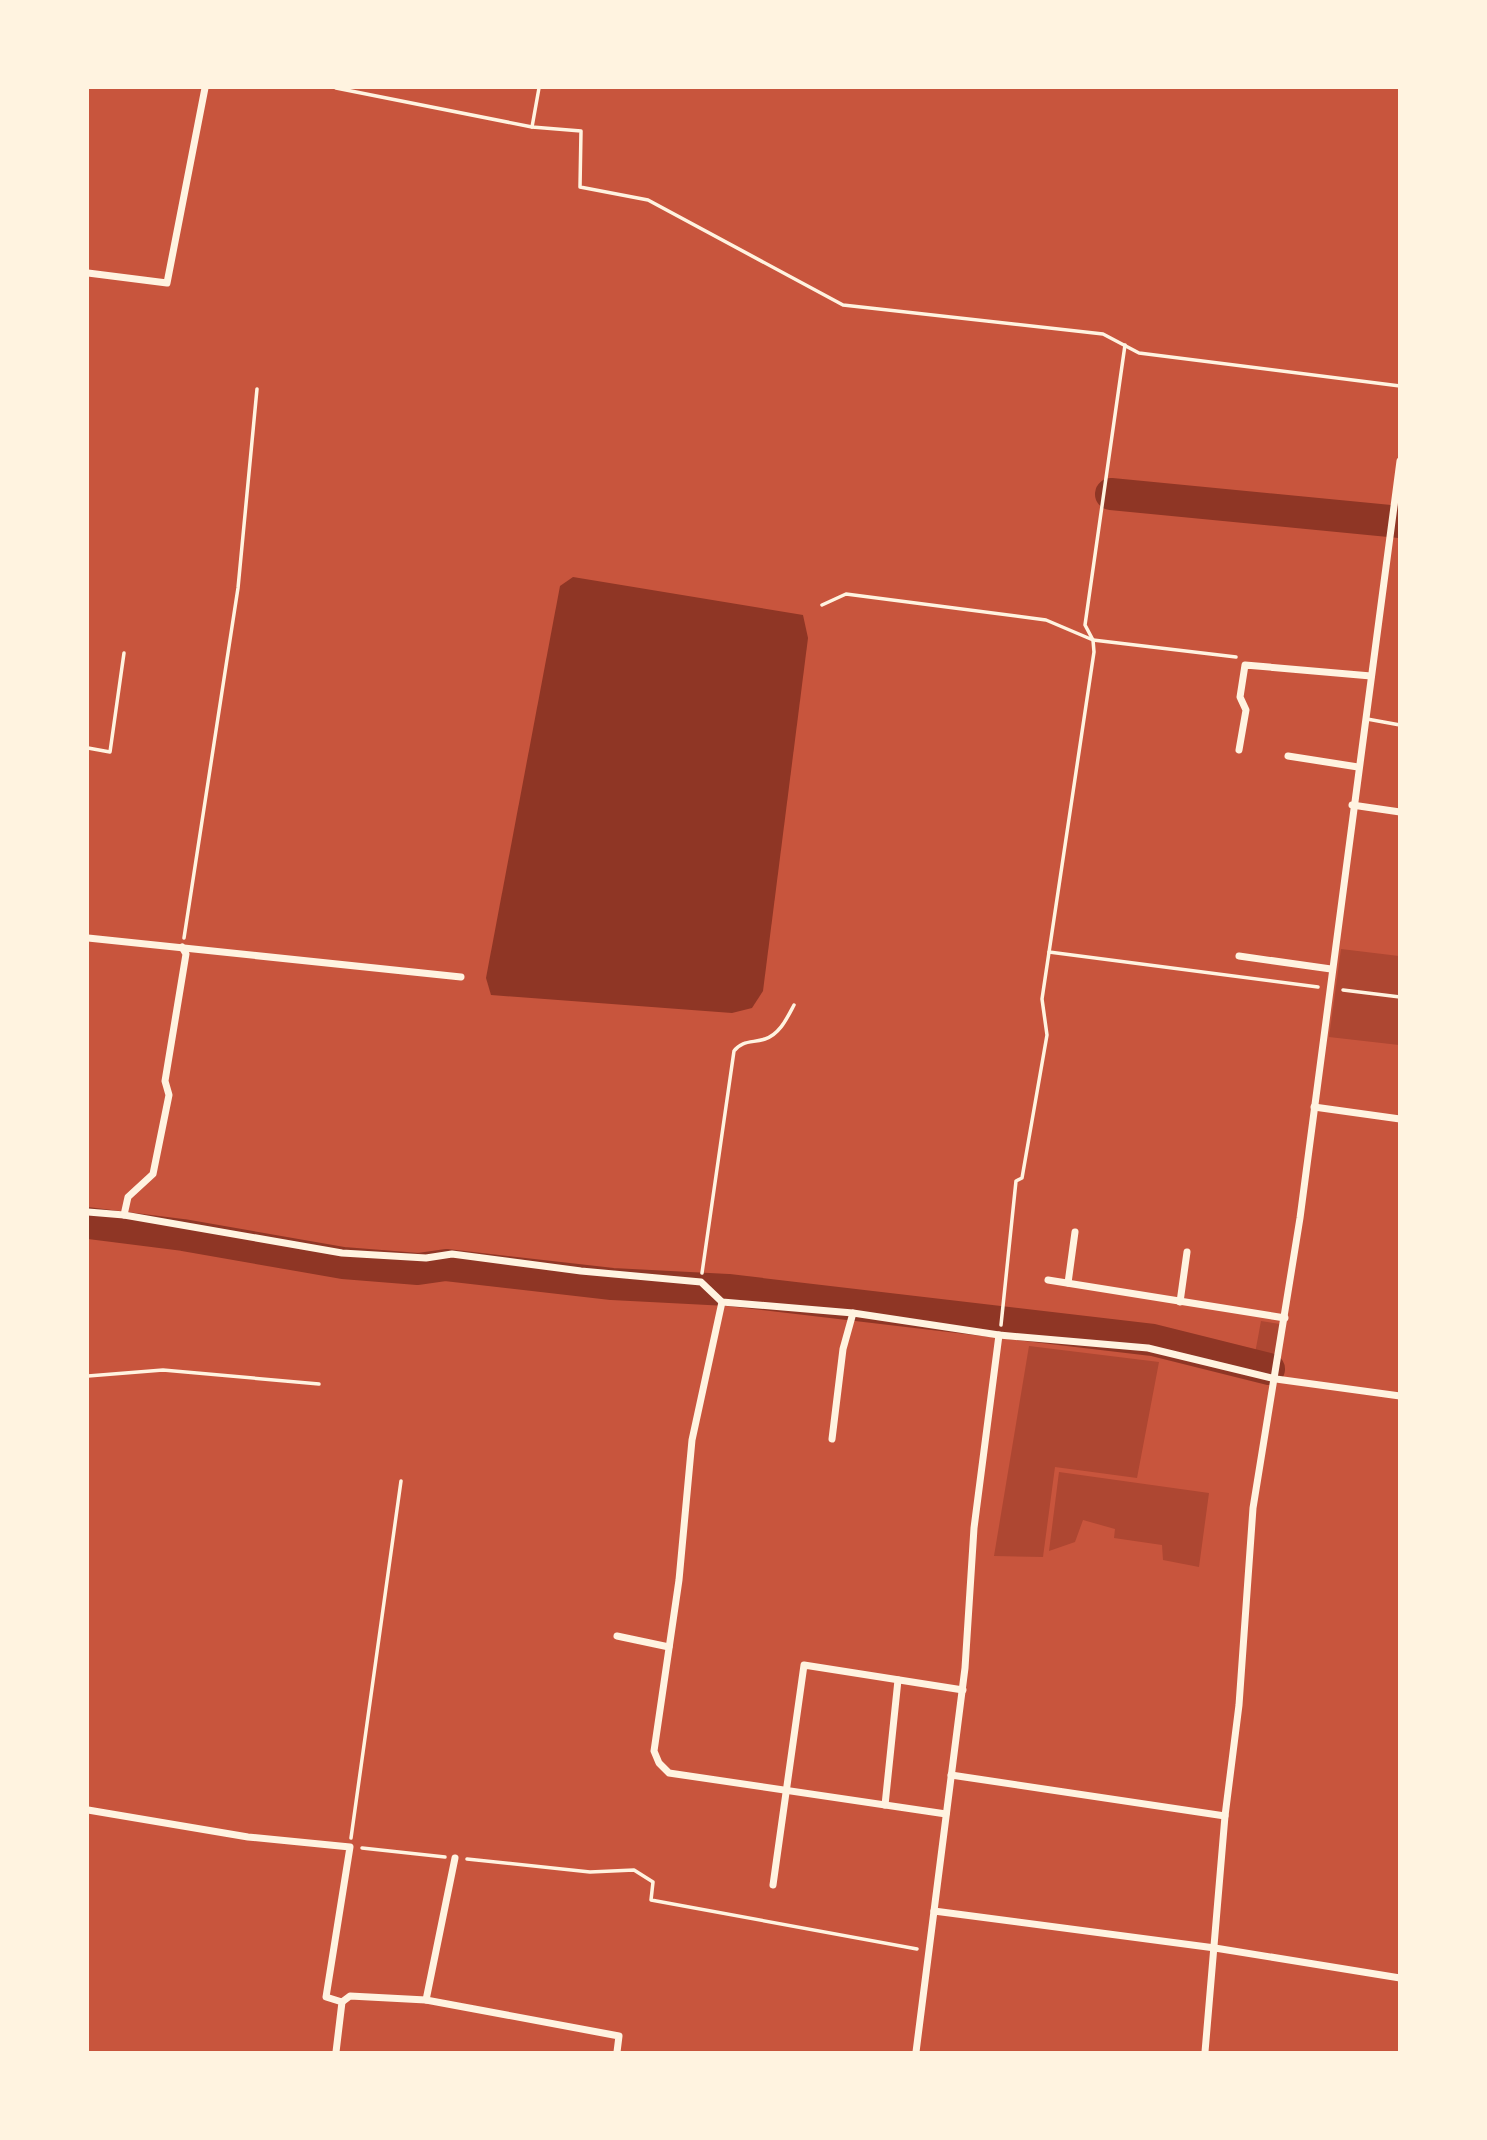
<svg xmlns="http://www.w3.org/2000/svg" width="1487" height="2140" font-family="Manrope,sans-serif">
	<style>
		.green { fill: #ae4732 }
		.water { fill: #8f3625 }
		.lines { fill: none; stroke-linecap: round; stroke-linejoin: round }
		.river { stroke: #8f3625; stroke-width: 32 }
		.path { stroke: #fff3e0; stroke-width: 3.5 }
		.service { stroke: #fff3e0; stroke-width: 3.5 }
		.minor { stroke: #fff3e0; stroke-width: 7 }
	</style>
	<rect width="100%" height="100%" fill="#c8553d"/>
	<g class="green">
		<path d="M1341,949L1399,956V1045L1329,1037Z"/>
		<path d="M1261,1321L1280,1324L1273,1363L1254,1359Z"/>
		<path d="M1029,1346L1159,1362L1137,1478L1055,1467L1043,1557L994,1556Z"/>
		<path d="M1059,1472L1209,1493L1199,1567L1163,1560L1162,1545L1114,1538L1115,1529L1083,1520L1075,1542L1049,1551Z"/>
	</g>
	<path class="water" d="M573,577L803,615L808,638L763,991L752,1008L732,1013L491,995L486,978L560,586Z"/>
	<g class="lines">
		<g class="river">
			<path d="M1111,494L1400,522"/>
			<path d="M88,1223L183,1235L343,1263L418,1269L446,1265L612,1284L728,1290L1153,1340L1269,1369"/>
		</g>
		<g class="path">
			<path d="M336,88L532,127L581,131L580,187L648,200L843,305L1103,334L1139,353L1400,386"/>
			<path d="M532,127L539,88"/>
			<path d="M822,605L846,594L1046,620L1093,640L1236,657"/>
			<path d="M88,748L110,752L124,653"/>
			<path d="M184,938L238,588L257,389"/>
			<path d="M1049,952L1318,987"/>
			<path d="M1343,990L1400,997"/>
			<path d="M702,1273L734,1051C742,1040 753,1043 765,1039C780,1034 787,1018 794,1005"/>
			<path d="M1001,1325L1016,1181L1022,1178L1047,1035L1042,999L1094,652L1093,640L1085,625L1125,345"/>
			<path d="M88,1376L163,1370L319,1384"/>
			<path d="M351,1838L401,1481"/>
			<path d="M362,1848L445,1857"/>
			<path d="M467,1859L590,1872L634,1870L653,1882L651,1900L917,1949"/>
		</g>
		<path class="service" d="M1367,719L1400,725"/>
		<g class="minor">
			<path d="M88,273L167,283L205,88"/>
			<path d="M1239,750L1246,710L1240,697L1245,665L1371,676"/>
			<path d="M1288,756L1358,767"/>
			<path d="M1352,805L1400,812"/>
			<path d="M88,938L461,977"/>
			<path d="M1239,956L1331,969"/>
			<path d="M1314,1107L1400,1119"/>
			<path d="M88,1212L124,1215L342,1253L426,1258L452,1254L581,1271L701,1282L722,1302L853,1313L999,1335L1148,1348L1276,1379L1400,1396"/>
			<path d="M124,1215L128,1197L153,1174L169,1095L165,1081L186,954L182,947"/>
			<path d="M1048,1280L1285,1318"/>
			<path d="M1068,1283L1075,1232"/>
			<path d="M722,1302L692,1440L679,1580L654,1751L659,1763L669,1773L946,1814"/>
			<path d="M1180,1302L1187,1252"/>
			<path d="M832,1439L843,1349L853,1313"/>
			<path d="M617,1636L669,1647"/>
			<path d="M951,1775L1225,1816"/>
			<path d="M885,1805L898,1680"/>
			<path d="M88,1810L248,1837L350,1847L326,1997L342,2002L336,2052"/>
			<path d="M773,1885L804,1665L963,1690"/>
			<path d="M934,1911L1215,1948L1400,1978"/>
			<path d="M426,2000L455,1858"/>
			<path d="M342,2002L350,1996L426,2000L619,2036L617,2052"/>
			<path d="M916,2052L965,1668L974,1528L999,1335"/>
			<path d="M1205,2052L1225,1816L1239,1705L1253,1508L1300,1218L1400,461"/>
		</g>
	</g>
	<rect width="1487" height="2140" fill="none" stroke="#fff3e0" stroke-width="178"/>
</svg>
